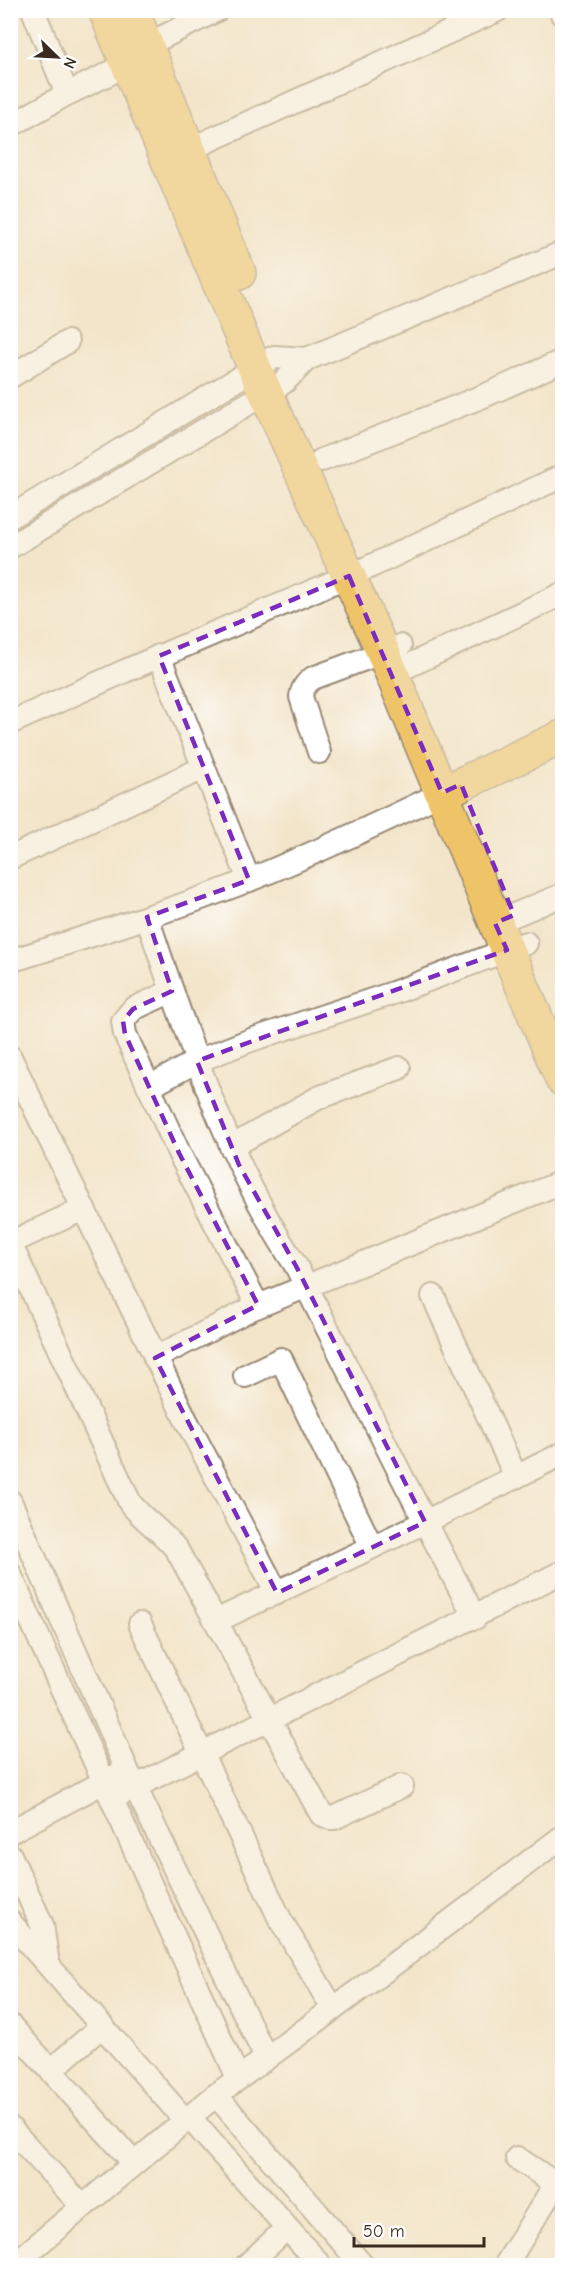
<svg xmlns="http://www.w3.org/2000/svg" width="573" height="2276" font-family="'Comic Neue',sans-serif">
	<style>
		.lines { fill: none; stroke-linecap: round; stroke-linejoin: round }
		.minor-casing { stroke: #978874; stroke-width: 26 }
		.highway-casing { stroke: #978874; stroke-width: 36 }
		.minor { stroke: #fff; stroke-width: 22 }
		.highway { stroke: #efc469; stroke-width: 33 }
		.marked { fill: none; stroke: #7b2cbf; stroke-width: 4.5; stroke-dasharray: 12 8; stroke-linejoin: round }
	</style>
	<rect width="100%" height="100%" fill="#fff"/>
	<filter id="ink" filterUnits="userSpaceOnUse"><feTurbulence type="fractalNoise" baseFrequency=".0167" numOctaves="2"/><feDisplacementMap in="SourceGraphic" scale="12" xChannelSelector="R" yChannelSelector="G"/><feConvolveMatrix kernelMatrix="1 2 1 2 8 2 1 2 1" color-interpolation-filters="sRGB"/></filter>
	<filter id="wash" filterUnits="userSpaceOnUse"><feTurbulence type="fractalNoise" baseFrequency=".008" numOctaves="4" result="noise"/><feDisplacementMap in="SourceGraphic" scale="24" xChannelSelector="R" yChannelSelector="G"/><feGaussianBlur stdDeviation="1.35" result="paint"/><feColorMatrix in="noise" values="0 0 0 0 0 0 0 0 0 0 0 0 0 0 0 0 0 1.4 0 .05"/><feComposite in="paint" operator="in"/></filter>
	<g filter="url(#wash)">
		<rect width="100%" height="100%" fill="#f3e5ca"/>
	</g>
	<g filter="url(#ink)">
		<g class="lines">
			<g class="minor-casing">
				<g id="minor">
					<path d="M33,10L67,94"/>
					<path d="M561,10L562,14"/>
					<path d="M147,45L217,10"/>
					<path d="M10,126L67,94L139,59"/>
					<path d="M190,149L498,10"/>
					<path d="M10,377L67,342"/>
					<path d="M322,460L486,395L562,361"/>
					<path d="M10,517L274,357L307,359"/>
					<path d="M10,547L284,382L307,359L562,253"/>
					<path d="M159,656L249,880"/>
					<path d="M408,666L562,594"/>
					<path d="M10,723L125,671L367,568L562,476"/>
					<path d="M319,752L301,697C302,688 306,683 313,678L400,646"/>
					<path d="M10,858L203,768"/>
					<path d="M147,917C188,1038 226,1159 296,1266L401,1475L475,1618"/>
					<path d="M495,923L562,895"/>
					<path d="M10,961C90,936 170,911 247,881C313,854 378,824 442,793"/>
					<path d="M172,991L133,1009L123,1021L125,1034L179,1153L258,1306"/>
					<path d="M10,1057L186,1420L277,1593"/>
					<path d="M149,1087L197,1061L251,1040L393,993L526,943"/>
					<path d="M231,1147L318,1098L399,1068"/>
					<path d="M83,1209L10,1243L130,1503C144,1521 163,1532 177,1550L321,1814L330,1818H334L402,1786"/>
					<path d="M433,1296L516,1477"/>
					<path d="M155,1358L251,1309L562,1182"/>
					<path d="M245,1376L281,1359L372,1547"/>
					<path d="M10,1501L127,1770L266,2058"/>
					<path d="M10,1574L238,2078"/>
					<path d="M216,1621L425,1522L562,1454"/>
					<path d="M140,1624L280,1919L333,2009"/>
					<path d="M121,1794L562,1572"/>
					<path d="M10,1832L115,1776"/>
					<path d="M10,1855L42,1925L48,1964"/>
					<path d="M10,1922L185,2120"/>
					<path d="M10,2025L134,2163"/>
					<path d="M51,2070L102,2026"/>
					<path d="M189,2117L321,2266"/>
					<path d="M10,2128L82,2206"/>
					<path d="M517,2158L562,2188"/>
					<path d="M12,2266L216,2095"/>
					<path d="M246,2266L287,2228"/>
					<path d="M363,2266L216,2095L370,1982L562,1837"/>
					<path d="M505,2266L556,2183"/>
				</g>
			</g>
			<g class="highway-casing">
				<g id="highway">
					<path d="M105,10L255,369L383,652L507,950L562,1079"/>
					<path d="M132,10L239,273"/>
					<path d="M442,793L562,737"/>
				</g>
			</g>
			<use href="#minor" class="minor"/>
			<use href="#highway" class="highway"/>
		</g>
	</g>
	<path d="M0 0H573V2276H0ZM349,576L442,793L461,784L514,915L495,923L507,950L197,1061L239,1165L296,1266L425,1522L277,1593L155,1358L258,1305L179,1153L125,1034L123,1021L133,1009L172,991L147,917L249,880L159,656Z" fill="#f3e5ca" fill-opacity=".55" fill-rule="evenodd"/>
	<path class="marked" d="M349,576L442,793L461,784L514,915L495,923L507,950L197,1061L239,1165L296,1266L425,1522L277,1593L155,1358L258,1305L179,1153L125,1034L123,1021L133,1009L172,991L147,917L249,880L159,656Z"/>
	<rect width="573" height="2276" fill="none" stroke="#fff" stroke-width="36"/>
	<g transform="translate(57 57) rotate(114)" stroke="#ffffff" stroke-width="4.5" paint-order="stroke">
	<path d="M0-4.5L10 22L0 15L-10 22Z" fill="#3b2a1e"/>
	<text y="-9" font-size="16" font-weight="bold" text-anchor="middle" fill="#3b2a1e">N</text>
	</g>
	<path d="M354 2237v9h130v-9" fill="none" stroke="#3b2a1e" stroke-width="3"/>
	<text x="363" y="2237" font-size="18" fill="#3b2a1e" stroke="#ffffff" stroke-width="4.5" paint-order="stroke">50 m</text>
</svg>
